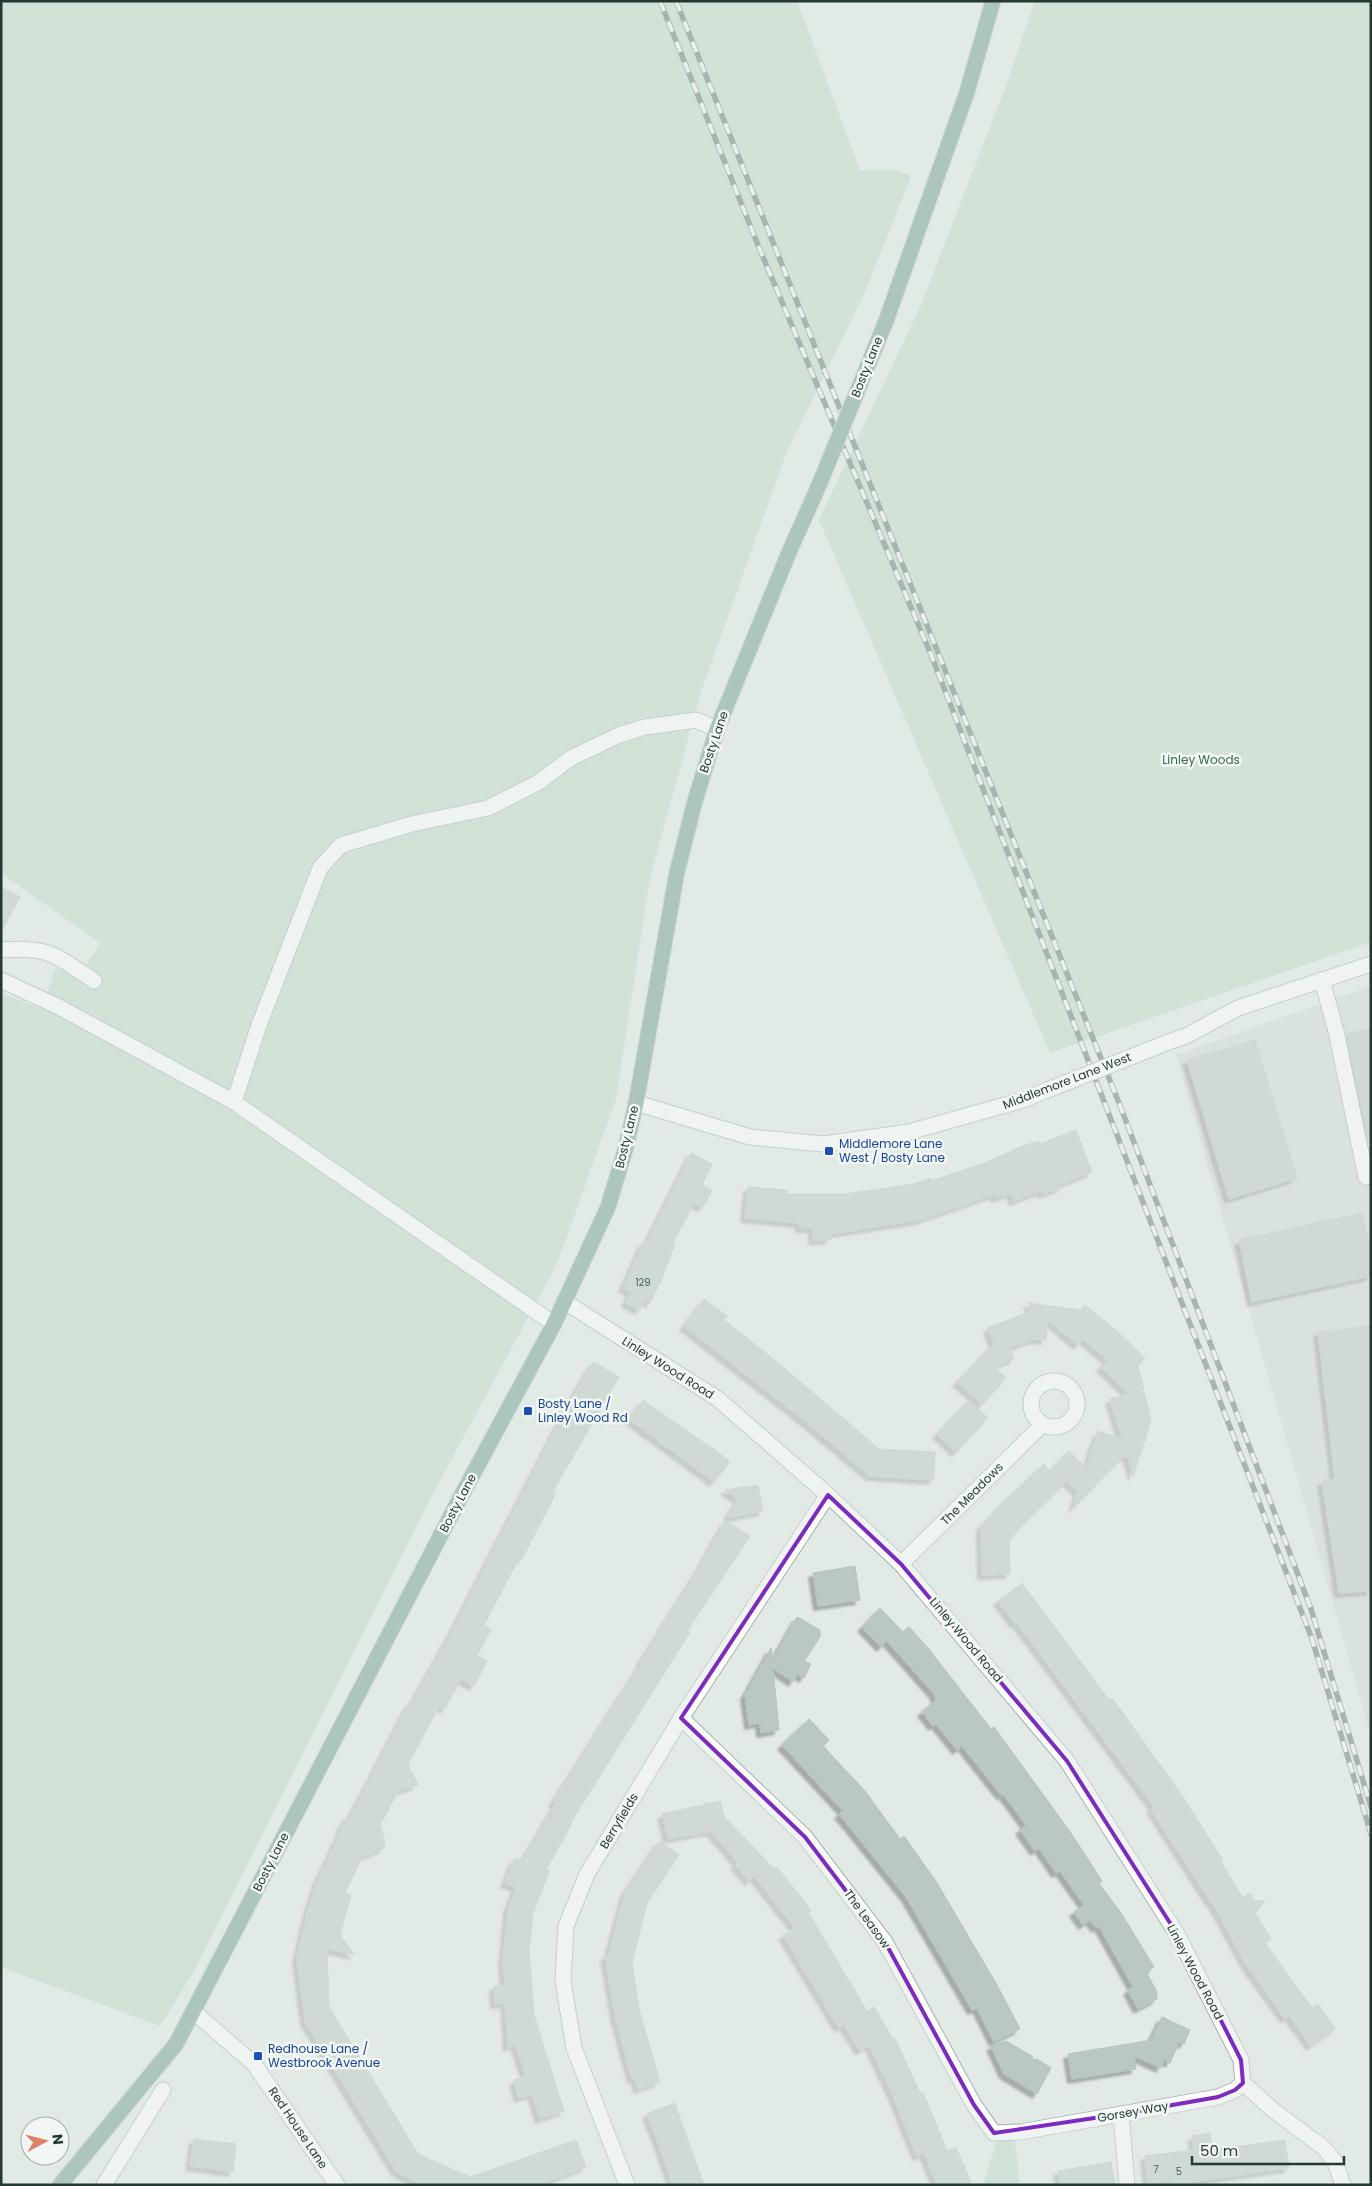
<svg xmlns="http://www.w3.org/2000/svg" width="1372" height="2186" font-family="Poppins,sans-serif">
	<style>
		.built { fill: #d0dad5 }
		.green { fill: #bed9c4 }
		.building { fill: #bbc7c2; stroke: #b5c3bd; filter: url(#shadow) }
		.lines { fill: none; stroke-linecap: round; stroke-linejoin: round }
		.minor-casing { stroke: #a5b1ac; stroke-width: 17 }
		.major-casing { stroke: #bdc4c2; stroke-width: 17 }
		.minor { stroke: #fff; stroke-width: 15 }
		.major { stroke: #6c9a8c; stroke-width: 15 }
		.rail-casing { stroke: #5f746e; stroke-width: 5.5 }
		.rail { stroke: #f2f7f4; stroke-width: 4; stroke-dasharray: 11; stroke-linecap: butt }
		.minor-bridge-casing { stroke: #a5b1ac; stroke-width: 17; stroke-linecap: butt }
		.major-bridge-casing { stroke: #bdc4c2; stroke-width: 17; stroke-linecap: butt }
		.minor-bridge { stroke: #fff; stroke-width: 15 }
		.major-bridge { stroke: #6c9a8c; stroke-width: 15 }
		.marked { fill: none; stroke: #7b2cbf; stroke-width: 4; stroke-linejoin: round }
		.transit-dot { fill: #1a4fb4; stroke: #f2f7f4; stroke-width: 2 }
		.labels { text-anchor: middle; stroke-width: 5; stroke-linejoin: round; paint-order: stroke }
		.number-label { font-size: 10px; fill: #4a5c56 }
		.street-label { font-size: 12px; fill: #243932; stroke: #f2f7f4 }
		.park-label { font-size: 12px; fill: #346a46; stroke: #f2f7f4 }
		.transit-label { font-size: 12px; fill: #164399; stroke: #f2f7f4; text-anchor: start }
	</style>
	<defs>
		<filter id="shadow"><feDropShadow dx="-4.5" dy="4.5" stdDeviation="1" flood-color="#0004"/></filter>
	</defs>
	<rect width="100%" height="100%" fill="#e2eae6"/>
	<path class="built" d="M1371,986V1737L1176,1055Z"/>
	<g class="green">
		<path d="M1,1H797L860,170H895L911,176L866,290L786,454L701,692L650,878L616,1099L557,1264L430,1499L193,1973L160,2026L1,1967V993L42,1009L55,969L85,967L100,943L1,873Z"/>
		<path d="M1035,1H1371V942L1050,1053L819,520L921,305L1004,91Z"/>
		<path d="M997,2140L1015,2141L1020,2185H983Z"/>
	</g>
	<g class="building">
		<path d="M1,887L20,897L1,932Z"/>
		<path d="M1371,1028V1134H1367L1346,1034Z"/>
		<path d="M1255,1040L1297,1178L1229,1199L1187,1060Z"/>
		<path d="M1076,1130L1092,1172L1060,1185L1061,1188L1043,1194L1041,1191L1014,1201L1011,1193L996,1198L995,1194L920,1220L830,1234V1240H813V1228H800V1223L745,1218L748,1187L787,1190L786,1194H845L914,1184L930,1178L931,1181L984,1163L1023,1146L1039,1141L1040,1144Z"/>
		<path d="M691,1153L712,1164L702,1185L712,1190L703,1207L694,1203L673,1242L675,1243L663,1276L650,1303L644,1300L640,1310L626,1303L631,1292L623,1288L643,1242L646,1243Z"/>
		<path d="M1362,1213L1371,1253V1276L1252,1302L1239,1240Z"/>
		<path d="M704,1299L727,1316L724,1320L776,1361L879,1449L935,1452L934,1480L870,1476L805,1421L684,1326Z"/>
		<path d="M1028,1303L1081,1310L1085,1305L1117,1331L1145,1358L1138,1365L1151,1421L1133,1476L1128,1457L1124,1456L1073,1508L1078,1492L1067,1481L1027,1520L1009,1540L1010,1574L982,1575L981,1526L1007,1499L1044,1464L1050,1471L1069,1451L1086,1468L1098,1431L1122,1439L1110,1399L1129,1394L1101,1367L1108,1360L1083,1339L1078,1345L1048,1320L1046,1340L1034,1339L1010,1348L1014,1359L994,1367L1006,1378L982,1404L957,1382L994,1344L988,1328L1029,1312L1030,1305Z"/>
		<path d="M1371,1326V1591L1339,1593L1322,1481L1335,1479L1318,1332Z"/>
		<path d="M593,1362L619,1377L553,1491L556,1493L522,1559L519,1558L484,1625L491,1629L477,1655L487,1661L474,1686L461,1679L445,1709L439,1706L408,1764L418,1785L398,1791L380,1825L385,1841L384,1848L362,1857L345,1893L351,1895L340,1935L355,1955L327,1949L329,2007L418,2154L470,2177L576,2140L586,2167L538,2185H421L396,2171L305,2021L297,1958L308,1910L316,1884L341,1831L340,1830L348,1815L350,1817L410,1702L412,1703L453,1629L572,1397Z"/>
		<path d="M643,1400L730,1461L714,1482L629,1419Z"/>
		<path d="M969,1400L988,1418L956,1452L937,1434Z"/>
		<path d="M758,1485L763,1511L727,1518L738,1499L725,1490Z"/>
		<path d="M725,1521L750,1536L687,1631L690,1632L571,1822L572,1823L546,1870L549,1871L533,1914L529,1950L534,2015L564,2111L540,2119L532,2094L519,2098L514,2080L526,2076L515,2044L508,2047L505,2003L495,2004L494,1986L505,1985L503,1963L508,1909L516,1887L505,1883L514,1859L522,1861L556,1804L553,1802L642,1662L641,1661L698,1570Z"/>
		<path d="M855,1566L860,1600L818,1606L813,1573Z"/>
		<path d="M1022,1583L1109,1700L1112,1698L1179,1791L1223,1860L1221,1862L1243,1898L1250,1893L1254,1901H1265L1255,1913L1271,1939L1265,1943L1312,2008L1318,2004L1335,2029L1311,2046L1289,2016L1285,2019L1245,1963L1213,1903L1212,1904L1151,1809L1154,1807L1017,1623L1015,1624L998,1601Z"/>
		<path d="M880,1608L903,1632L909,1627L928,1648L991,1729L994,1727L1071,1833L1102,1881L1099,1883L1123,1916L1154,1967L1146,1972L1157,1992V1999L1138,2009L1128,1990L1133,1987L1099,1926L1096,1928L1090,1920L1083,1925L1074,1912L1084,1905L1060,1871L1056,1873L1039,1848L1035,1851L1020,1830L1026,1825L1003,1794L1001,1795L962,1746L957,1750L936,1724L933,1726L922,1712L936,1700L934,1694L887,1641L881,1647L862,1627Z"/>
		<path d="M797,1617L820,1630V1637L804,1661L811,1664L804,1678L797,1674L793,1682L773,1668L779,1730L761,1733L760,1723L749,1725L745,1695L771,1648L772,1661Z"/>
		<path d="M809,1719L829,1740L823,1746L865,1791L900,1839L904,1836L937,1883L997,1985L1020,2029L994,2042L977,2008L972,2010L906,1897L839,1814L843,1811L782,1745Z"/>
		<path d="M720,1801L724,1816L774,1869L777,1867L811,1910L808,1912L867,2011L874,2007L893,2039L895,2038L920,2093L923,2092L947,2151L956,2147L972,2185H937L924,2153L917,2156L892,2093L869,2045L860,2051L844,2025L839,2028L783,1935L795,1928L754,1876L749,1881L735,1865L738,1863L711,1831L668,1839L662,1814Z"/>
		<path d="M659,1841L679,1855L647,1903L632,1963L640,2013L660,2082L638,2089L635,2078L632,2079L616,2020L605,1956H608L625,1892Z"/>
		<path d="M1162,2017L1190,2030L1184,2044L1179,2042L1170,2063L1164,2060L1161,2068L1134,2056L1136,2069L1072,2079L1068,2054L1153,2040L1152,2038Z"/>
		<path d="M1006,2041L1032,2056L1033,2060L1037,2059L1051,2068L1037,2094L1004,2074L991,2046Z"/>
		<path d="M675,2103L682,2124L704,2185H673L655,2134L647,2114Z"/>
		<path d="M1210,2133L1212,2150L1285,2140L1289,2168L1190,2182V2185H1171V2181L1148,2184L1145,2156L1194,2150L1192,2136Z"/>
		<path d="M194,2139L236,2144L233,2172L190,2166Z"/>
		<path d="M1111,2162L1115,2185H1060L1058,2171Z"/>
	</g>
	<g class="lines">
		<g class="minor-casing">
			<g id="minor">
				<path d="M1,950C49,946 57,956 94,981"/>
				<path d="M1,980L59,1007L234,1102L554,1324"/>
				<path d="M1322,980L1336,1031L1366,1177"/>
				<path d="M1166,1043L1186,1036L1238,1008L1371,964"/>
				<path d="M234,1102L259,1025L320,868L341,845L412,824L488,808L539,782L571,758L619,735L645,727L696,720L717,729"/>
				<path d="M636,1103L750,1137L823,1144L909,1132L1023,1100L1045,1091"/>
				<path d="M565,1302L718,1399L828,1495L901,1564L1067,1761L1177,1934L1241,2060L1243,2083"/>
				<circle cx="1054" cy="1404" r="23"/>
				<path d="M901,1564L1042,1425"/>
				<path d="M681,1718L805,1837L885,1942L974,2105L994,2133L1020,2132L1218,2097L1235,2090L1243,2083"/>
				<path d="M193,2011L254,2064L337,2185"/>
				<path d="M1243,2083L1273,2110L1324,2148L1335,2162L1343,2185"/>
				<path d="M1121,2114L1127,2185"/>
				<path d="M104,2185L163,2090"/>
				<path d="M627,2185L574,2048L563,1981L566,1926L587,1874L681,1718L828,1495"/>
			</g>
		</g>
		<g class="major-casing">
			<g id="major">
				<path d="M886,321L967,92L993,1"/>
				<path d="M60,2185L176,2044L459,1500L554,1324L608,1207L626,1147L636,1103L677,872L695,801L717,729L790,550L819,485"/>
			</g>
		</g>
		<use href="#minor" class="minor"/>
		<use href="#major" class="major"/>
		<g class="rail-casing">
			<g id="rail">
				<path d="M660,1L760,250L932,657L1312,1639L1371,1834"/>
				<path d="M676,1L1121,1108L1311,1609L1371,1807"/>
			</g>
		</g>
		<use href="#rail" class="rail"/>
		<g class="minor-bridge-casing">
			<path id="minor-bridge" d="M1045,1091L1166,1043"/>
		</g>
		<g class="major-bridge-casing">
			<path id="major-bridge" d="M819,485L886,321"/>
		</g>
		<use href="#minor-bridge" class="minor-bridge"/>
		<use href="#major-bridge" class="major-bridge"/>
	</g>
	<path d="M0 0H1372V2186H0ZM828,1495L901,1564L1067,1761L1177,1934L1241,2060L1243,2083L1235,2090L1218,2097L1121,2114L994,2133L974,2105L885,1942L805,1837L681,1718Z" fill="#e2eae6" fill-opacity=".55" fill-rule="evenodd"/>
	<path class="marked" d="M828,1495L901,1564L1067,1761L1177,1934L1241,2060L1243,2083L1235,2090L1218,2097L1121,2114L994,2133L974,2105L885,1942L805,1837L681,1718Z"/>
	<g class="transit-dot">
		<rect x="824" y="1146" width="10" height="10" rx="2.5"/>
		<rect x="523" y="1406" width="10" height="10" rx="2.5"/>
		<rect x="253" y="2051" width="10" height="10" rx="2.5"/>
	</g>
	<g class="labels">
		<g class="number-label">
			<text x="643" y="1286">129</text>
			<text x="1156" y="2173">7</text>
			<text x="1179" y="2175">5</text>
		</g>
		<g class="street-label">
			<text transform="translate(867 367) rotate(-68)" y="4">Bosty Lane</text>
			<text transform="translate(714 742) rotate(-71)" y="4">Bosty Lane</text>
			<text transform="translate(1067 1081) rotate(-21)" y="4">Middlemore Lane West</text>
			<text transform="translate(627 1137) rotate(-76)" y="4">Bosty Lane</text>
			<text transform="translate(668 1368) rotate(32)" y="4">Linley Wood Road</text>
			<text transform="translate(972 1494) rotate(-45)" y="4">The Meadows</text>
			<text transform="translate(458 1503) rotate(-62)" y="4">Bosty Lane</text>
			<text transform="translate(966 1640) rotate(50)" y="4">Linley Wood Road</text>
			<text transform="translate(619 1821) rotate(-59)" y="4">Berryfields</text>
			<text transform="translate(271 1862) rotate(-63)" y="4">Bosty Lane</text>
			<text transform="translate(867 1919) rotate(54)" y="4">The Leasow</text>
			<text transform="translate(1195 1972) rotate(62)" y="4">Linley Wood Road</text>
			<text transform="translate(1133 2112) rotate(-10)" y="4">Gorsey Way</text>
			<text transform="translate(298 2128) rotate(56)" y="4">Red House Lane</text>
		</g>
		<g class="park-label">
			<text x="1201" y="764">Linley Woods</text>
		</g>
		<g class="transit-label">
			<text x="839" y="1148">Middlemore Lane<tspan x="839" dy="14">West / Bosty Lane</tspan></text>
			<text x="538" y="1408">Bosty Lane /<tspan x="538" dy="14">Linley Wood Rd</tspan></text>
			<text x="268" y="2053">Redhouse Lane /<tspan x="268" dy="14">Westbrook Avenue</tspan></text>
		</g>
	</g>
	<rect width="1372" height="2186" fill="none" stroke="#243932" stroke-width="5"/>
	<g transform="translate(45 2141) rotate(83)"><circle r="24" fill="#f2f7f4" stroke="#a0aba6"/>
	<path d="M0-4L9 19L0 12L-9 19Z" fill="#e0826a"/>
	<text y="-8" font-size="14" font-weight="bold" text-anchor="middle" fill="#243932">N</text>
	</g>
	<path d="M1192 2156v8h152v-8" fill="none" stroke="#243932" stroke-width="2.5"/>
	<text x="1200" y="2156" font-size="15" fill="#243932" stroke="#f2f7f4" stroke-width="4" paint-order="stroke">50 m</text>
</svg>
